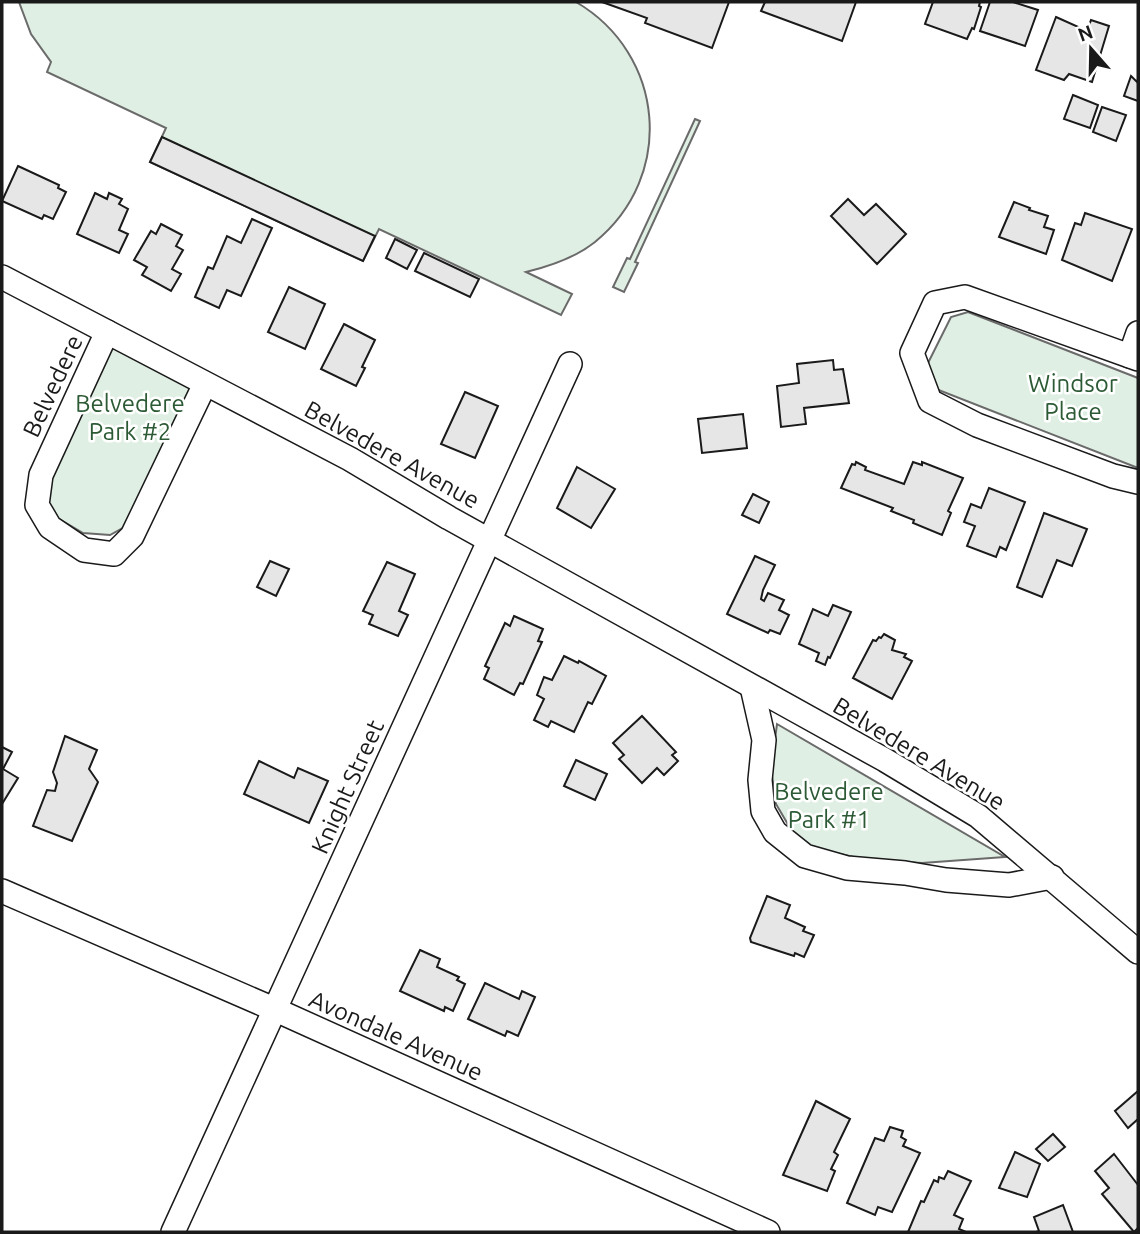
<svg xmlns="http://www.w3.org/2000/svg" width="1140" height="1234" font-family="Ubuntu,sans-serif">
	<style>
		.green { fill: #e0efe3; stroke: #6a6a6a; stroke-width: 2 }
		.building { fill: #e6e6e6; stroke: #1a1a1a; stroke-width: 2 }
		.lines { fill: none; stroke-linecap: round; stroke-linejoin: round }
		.minor-casing { stroke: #1a1a1a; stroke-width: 26 }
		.minor { stroke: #fff; stroke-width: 23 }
		.labels { text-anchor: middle; stroke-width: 5; stroke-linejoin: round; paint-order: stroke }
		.park-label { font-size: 24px; fill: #2b5a34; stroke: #fff }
		.street-label { font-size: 24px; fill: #1a1a1a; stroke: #fff }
	</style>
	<rect width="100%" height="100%" fill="#fff"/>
	<g class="green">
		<path d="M19,2H576C665,54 676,176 595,242C575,258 551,266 526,272L572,294L561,315L379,229L363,261L150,162L166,128L47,72L51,62L31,34Z"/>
		<path d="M695,119L700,121L635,262L638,263L624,292L613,287L627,258L630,259Z"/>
		<path d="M968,312L1138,378V468L936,389L928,373V363L951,317Z"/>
		<path d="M111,346L199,392L128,525L110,535L83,533L56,517L45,498L54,462Z"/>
		<path d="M777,724L1005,857L922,863L867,860L813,848L793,833L776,804L771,769Z"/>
	</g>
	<g class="building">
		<path d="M602,2H729L712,48L645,23L647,18Z"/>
		<path d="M765,2H856L842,41L761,11Z"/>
		<path d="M933,2H980L979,6L981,7L974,29L972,28L967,39L925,24Z"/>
		<path d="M990,2H1013L1038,10L1025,46L980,31Z"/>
		<path d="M1056,17L1087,31L1091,20L1109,26L1092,82L1069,74L1064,80L1036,70Z"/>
		<path d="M1131,76L1137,82L1138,79V101L1124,96Z"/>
		<path d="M1073,95L1098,105L1090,128L1064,119Z"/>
		<path d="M1102,107L1126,115L1116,141L1093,132Z"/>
		<path d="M162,137L375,236L363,261L150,162Z"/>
		<path d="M18,166L59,185L58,188L66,192L53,219L44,215L42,219L2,201Z"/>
		<path d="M95,193L107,199L109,193L122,199L119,204L128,209L119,230L128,234L119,253L77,234Z"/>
		<path d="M848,199L864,215L876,204L906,234L877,264L831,216Z"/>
		<path d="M1014,202L1030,208L1029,210L1048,216L1044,227L1054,230L1046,254L999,237Z"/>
		<path d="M1085,213L1132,229L1112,281L1062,260L1075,223L1081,225Z"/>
		<path d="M252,219L272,228L241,296L227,290L219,308L195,297L208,267L213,269L227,236L241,243Z"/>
		<path d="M161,224L182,235L176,246L183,250L172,269L181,274L171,291L142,275L147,267L134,260L151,231L156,234Z"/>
		<path d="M395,239L417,250L407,269L386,258Z"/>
		<path d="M424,253L479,279L470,297L415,271Z"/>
		<path d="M289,287L325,304L305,349L268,332Z"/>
		<path d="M344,324L375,340L362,367L365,368L356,386L321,369Z"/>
		<path d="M833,360L834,370L843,369L849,403L804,408L806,424L781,427L777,386L799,383L797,364Z"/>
		<path d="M465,392L498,406L475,458L441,444Z"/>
		<path d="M743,414L747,448L702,453L698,419Z"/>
		<path d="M856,462L866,467L865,470L904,484L913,462L922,465V462L963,478L948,511L951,513L942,535L913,523L914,520L891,511L893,508L841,488L852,464L855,465Z"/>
		<path d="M577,467L615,489L591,528L557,508Z"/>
		<path d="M989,488L1025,502L1006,550L1000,547L996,557L967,546L975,526L964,522L971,504L981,508Z"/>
		<path d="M753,494L769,502L759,523L742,515Z"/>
		<path d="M1044,513L1087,529L1072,566L1057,560L1042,597L1017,587Z"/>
		<path d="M755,556L775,565L763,590L761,599L764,601L768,593L784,600L779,610L789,615L780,634L770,630L768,633L727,614Z"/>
		<path d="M270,561L289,569L276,596L257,587Z"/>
		<path d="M387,562L415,574L399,611L408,615L398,636L369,624L373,615L363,611Z"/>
		<path d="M833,605L851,612L830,658L828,657L825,665L816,661L819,653L799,644L813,609L828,616Z"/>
		<path d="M514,616L543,629L538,641L542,642L523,684L520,683L514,695L484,679L489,668L485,666L505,623L510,626Z"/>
		<path d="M884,634L895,640L892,650L906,654L904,657L912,661L892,699L853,678L873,640L876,641L879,637L881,638Z"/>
		<path d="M564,656L578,663L579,661L606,676L592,704L588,702L574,732L551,721L548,727L534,720L544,699L537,695L544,677L552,680Z"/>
		<path d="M642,716L676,752L672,755L678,761L664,775L657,768L642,783L619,759L624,755L613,743Z"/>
		<path d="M65,736L97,750L89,769L98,782L72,841L33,826L47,790L55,791L57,783L53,772Z"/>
		<path d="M2,747L12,752L3,769L18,778L2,804Z"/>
		<path d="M576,760L607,774L595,800L564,786Z"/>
		<path d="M259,761L294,778L298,768L328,781L309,823L244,794Z"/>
		<path d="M767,896L790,905L785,918L805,927L803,931L814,935L804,957L795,953L794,956L751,942L750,938Z"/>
		<path d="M420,950L440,959L437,967L459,977L457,980L465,984L453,1011L445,1007L444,1011L400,991Z"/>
		<path d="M485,983L519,999L522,991L535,997L518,1036L507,1031L505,1036L468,1019Z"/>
		<path d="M1138,1091V1119L1128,1128L1115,1111Z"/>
		<path d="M816,1101L850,1119L834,1152L838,1155L831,1169L835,1171L827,1191L783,1175Z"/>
		<path d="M890,1127L903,1131L901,1137L906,1140L903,1146L920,1153L892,1212L878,1207L875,1215L847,1203L875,1138L884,1141Z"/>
		<path d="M1053,1134L1065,1147L1048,1161L1036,1149Z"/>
		<path d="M1015,1152L1040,1164L1027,1197L999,1188Z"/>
		<path d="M1114,1154L1138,1185V1228L1134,1232L1102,1194L1109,1188L1095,1171Z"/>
		<path d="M948,1171L971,1181L954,1215L963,1219L959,1229L966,1232H908L921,1201L924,1202L934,1180L938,1182L939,1177L944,1179Z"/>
		<path d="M1063,1205L1073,1232H1036L1039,1231L1034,1217Z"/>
	</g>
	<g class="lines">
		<g class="minor-casing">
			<g id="minor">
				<path d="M2,277L350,459L449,518L885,760L978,816L1138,952"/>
				<path d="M107,332L41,475L37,505L50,527L84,550L114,554L132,536L205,384"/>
				<path d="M1130,356L1138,333"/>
				<path d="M1138,359L965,297L935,303L912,353L930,401L977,425L1113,476L1138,482"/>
				<path d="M752,687L764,740L760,780L763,811L775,832L805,856L847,868L905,873L946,880L1009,885L1052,877"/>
				<path d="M2,891L276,1010L768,1232"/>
				<path d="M173,1232L570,364"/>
			</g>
		</g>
		<use href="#minor" class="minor"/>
	</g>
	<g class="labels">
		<g class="park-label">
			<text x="1073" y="392">Windsor<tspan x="1073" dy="28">Place</tspan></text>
			<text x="130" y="412">Belvedere<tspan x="130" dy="28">Park #2</tspan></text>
			<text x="829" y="800">Belvedere<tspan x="829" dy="28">Park #1</tspan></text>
		</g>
		<g class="street-label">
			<text transform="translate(53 386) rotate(-65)" y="8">Belvedere</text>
			<text transform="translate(392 455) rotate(29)" y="8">Belvedere Avenue</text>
			<text transform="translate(919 754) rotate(31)" y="8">Belvedere Avenue</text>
			<text transform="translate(348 787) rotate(-66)" y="8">Knight Street</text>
			<text transform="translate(396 1036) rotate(24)" y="8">Avondale Avenue</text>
		</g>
	</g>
	<rect width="1140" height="1234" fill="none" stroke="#1a1a1a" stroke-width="7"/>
	<g transform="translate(1091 49) rotate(340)" stroke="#ffffff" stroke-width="5" paint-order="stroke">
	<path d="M0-5L12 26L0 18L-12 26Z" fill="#1a1a1a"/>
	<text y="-10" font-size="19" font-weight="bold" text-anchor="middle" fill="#1a1a1a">N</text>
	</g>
</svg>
